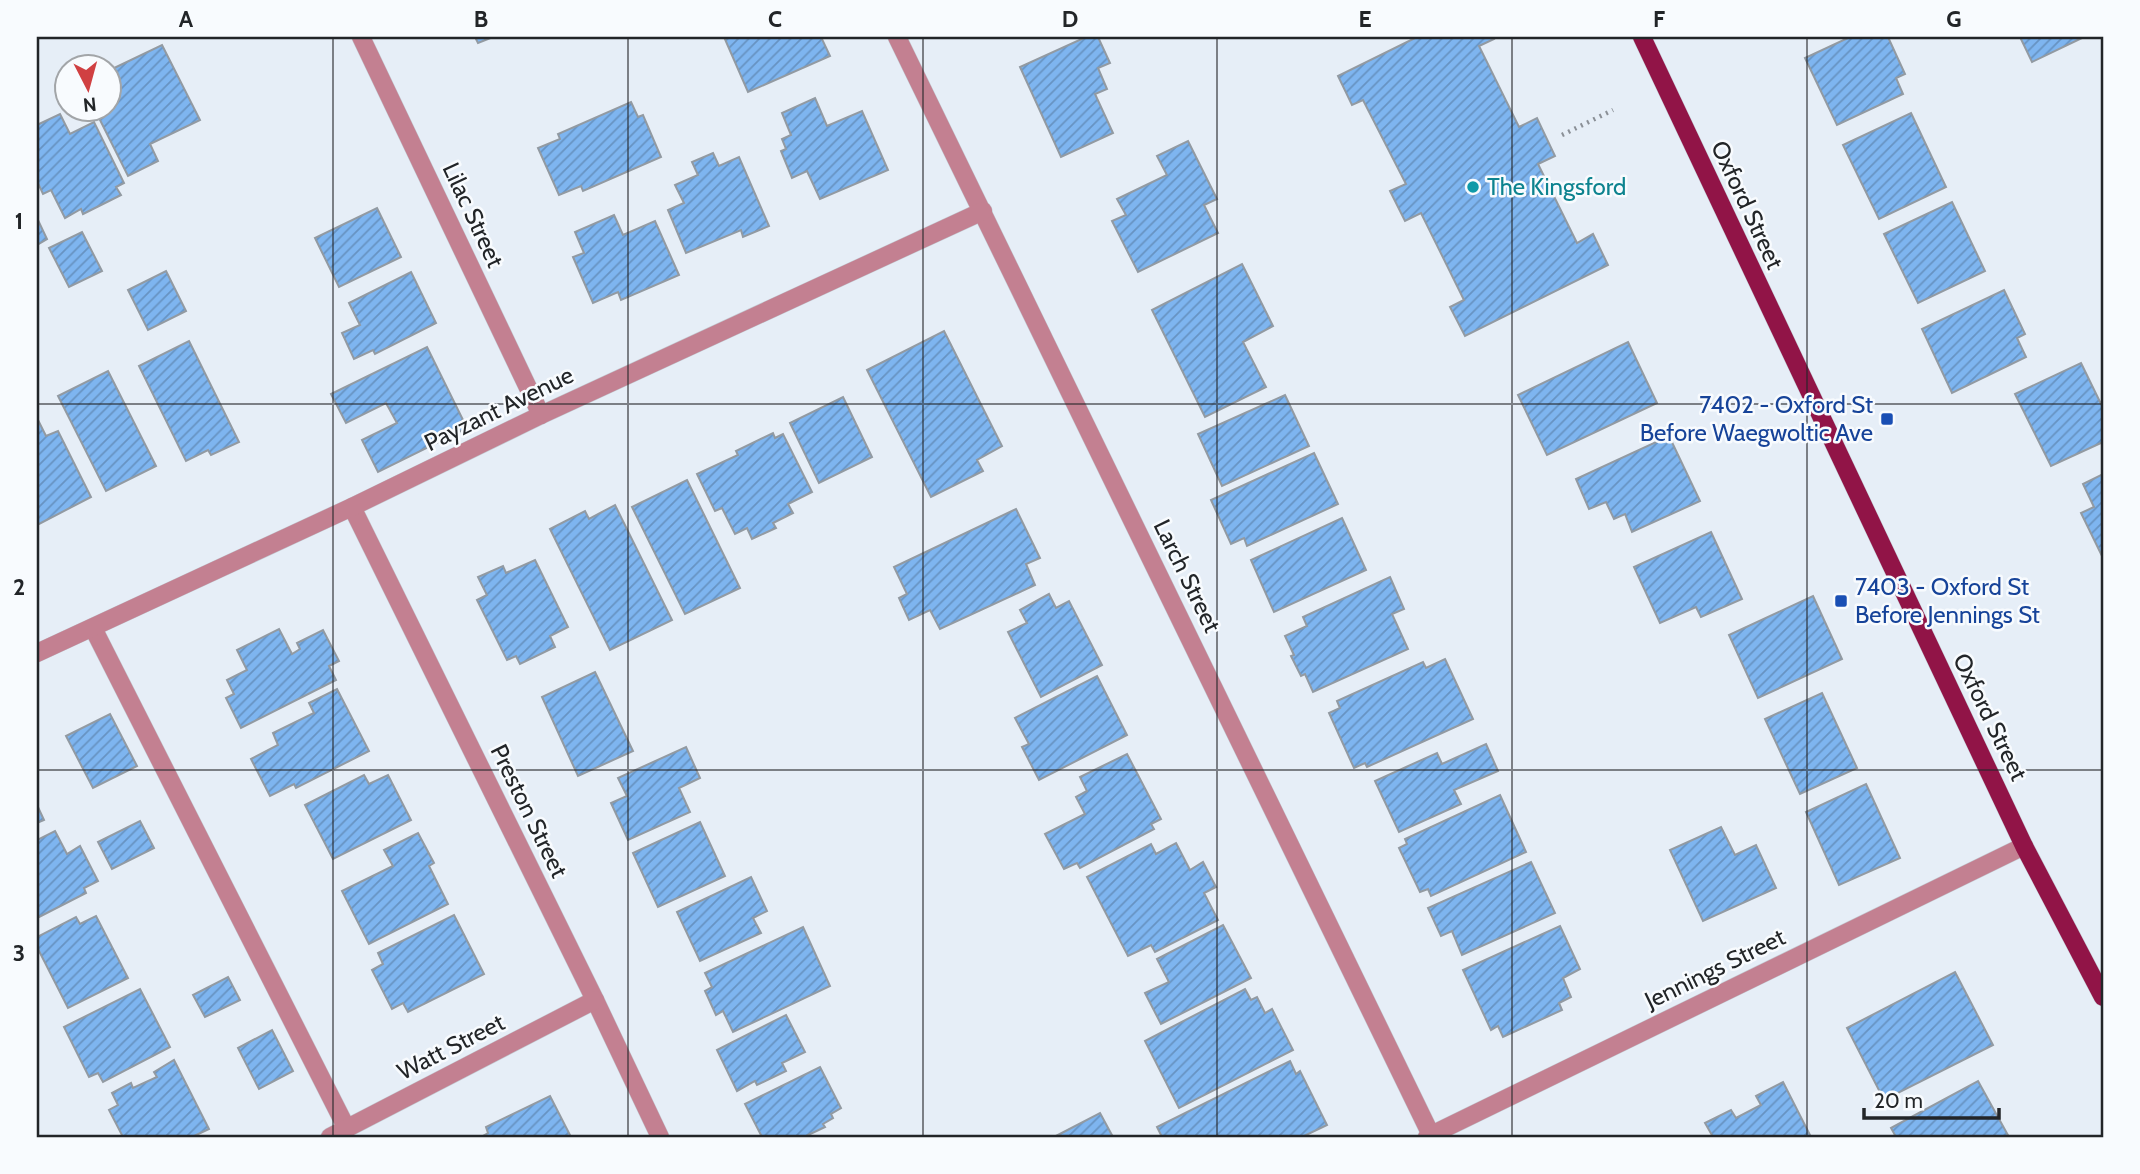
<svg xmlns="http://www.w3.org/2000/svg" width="2140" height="1174" font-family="Cabin,sans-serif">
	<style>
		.building { fill: url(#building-hatch); stroke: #929aa2; stroke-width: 2 }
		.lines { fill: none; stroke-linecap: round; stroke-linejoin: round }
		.minor-casing { stroke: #c3cad2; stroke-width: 19 }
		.major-casing { stroke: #c3cad2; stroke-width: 19 }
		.path { stroke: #8b9097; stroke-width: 4.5; stroke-dasharray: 2 5; stroke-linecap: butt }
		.minor { stroke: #c38091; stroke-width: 18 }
		.major { stroke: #911447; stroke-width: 18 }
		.grid { fill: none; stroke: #222528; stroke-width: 2; stroke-opacity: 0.55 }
		.culture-dot { fill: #0f9aa8; stroke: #f8fbfe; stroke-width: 2.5 }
		.transit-dot { fill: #1a4fb4; stroke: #f8fbfe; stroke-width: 2.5 }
		.labels { text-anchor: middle; stroke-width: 5; stroke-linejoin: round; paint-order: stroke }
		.culture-label { font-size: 24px; fill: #0d838f; stroke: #f8fbfe; text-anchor: start }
		.street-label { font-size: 24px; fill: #222528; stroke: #f8fbfe }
		.transit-label { font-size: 24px; fill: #164399; stroke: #f8fbfe; text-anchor: end }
		.neatline { fill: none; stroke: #222528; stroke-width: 2.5 }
		.grid-label { font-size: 23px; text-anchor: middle; font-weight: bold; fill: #222528 }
	</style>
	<defs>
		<pattern id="building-hatch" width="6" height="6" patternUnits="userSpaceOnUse" patternTransform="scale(1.75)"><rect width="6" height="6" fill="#7eb5f0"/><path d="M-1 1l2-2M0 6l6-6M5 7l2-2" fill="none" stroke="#6793c2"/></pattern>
	</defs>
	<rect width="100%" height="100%" fill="#e6eef7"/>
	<g class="building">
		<path d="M475,37H493L478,43Z"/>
		<path d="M724,37H821L830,56L748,92Z"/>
		<path d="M1086,37H1098L1110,63L1098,68L1107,89L1095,94L1113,133L1061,157L1020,67Z"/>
		<path d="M1417,37H1493L1494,39L1479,46L1519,127L1537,118L1555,156L1538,164L1577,243L1593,234L1608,265L1465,336L1450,307L1464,300L1421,213L1405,221L1390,191L1406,184L1363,100L1352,105L1338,76Z"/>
		<path d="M1850,37H1888L1905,74L1896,78L1903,94L1837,125L1805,58Z"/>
		<path d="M2020,37H2084L2032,62Z"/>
		<path d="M162,45L200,120L150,144L158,161L128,176L94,108H108V71Z"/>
		<path d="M815,98L827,126L862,111L888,170L820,199L807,171L792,178L781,151L786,149L782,139L791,135L782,113Z"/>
		<path d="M631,102L638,117L643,115L661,157L583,191L581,186L559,195L538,148L560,139L558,134Z"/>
		<path d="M1911,113L1946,187L1879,219L1843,145Z"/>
		<path d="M60,114L70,134L94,122L124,183L116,187L121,195L83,214L81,209L65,218L51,190L43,194L37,181V125Z"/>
		<path d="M1188,141L1217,199L1204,205L1218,233L1138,272L1112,221L1126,215L1117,199L1167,175L1157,156Z"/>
		<path d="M713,153L719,166L739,157L769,226L743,237L741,230L686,253L668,210L684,203L675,185L698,175L692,162Z"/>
		<path d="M1952,202L1985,271L1918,303L1884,234Z"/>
		<path d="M377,208L401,257L339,287L315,238Z"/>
		<path d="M614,215L623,235L655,221L679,275L621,300L618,292L593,303L573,257L584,253L575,232Z"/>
		<path d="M37,218L47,239L37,245Z"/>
		<path d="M82,232L102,271L69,287L49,248Z"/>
		<path d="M1242,264L1273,326L1243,342L1266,387L1205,417L1152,310Z"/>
		<path d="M166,271L186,311L148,330L128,290Z"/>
		<path d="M411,272L436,323L375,354L373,350L354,359L342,333L360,325L349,303Z"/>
		<path d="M2004,290L2025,334L2017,338L2026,357L1952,393L1922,329Z"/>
		<path d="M944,331L1002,446L977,460L983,471L931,497L867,370Z"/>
		<path d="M189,341L239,442L211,455L208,450L186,461L139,366Z"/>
		<path d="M1628,342L1657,403L1547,455L1518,395Z"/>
		<path d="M427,347L467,428L378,472L362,440L397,423L386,403L346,423L331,394Z"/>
		<path d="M2081,363L2103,408V442L2051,466L2015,394Z"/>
		<path d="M108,371L156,466L106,491L58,396Z"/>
		<path d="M1285,395L1309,446L1222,486L1198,434Z"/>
		<path d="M843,397L872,457L819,483L790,423Z"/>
		<path d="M37,418L46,436L58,431L91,497L37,525Z"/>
		<path d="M773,433L775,438L783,434L812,492L788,504L793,513L773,523L776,528L752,539L747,528L735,534L722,508L715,511L697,474L738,455L736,451Z"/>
		<path d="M1669,436L1700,501L1632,532L1625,514L1614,519L1606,502L1589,509L1576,479Z"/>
		<path d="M1314,453L1338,504L1247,546L1244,538L1231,544L1211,500Z"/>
		<path d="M2103,474V558L2081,513L2094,507L2083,484Z"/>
		<path d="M687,480L740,588L685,614L632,507Z"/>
		<path d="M615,505L672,620L610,650L550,529L585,511L589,519Z"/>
		<path d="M1016,509L1040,558L1026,564L1035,585L940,629L930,610L909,620L899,598L907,594L894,567Z"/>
		<path d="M1342,518L1366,570L1274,612L1251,560Z"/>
		<path d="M1711,532L1742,599L1701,617L1696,607L1660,623L1634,567Z"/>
		<path d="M535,560L568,627L550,636L555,647L520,664L516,656L507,660L477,600L487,595L478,577L503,566L506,573Z"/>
		<path d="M1390,577L1404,609L1392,614L1408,649L1313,692L1305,674L1301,676L1291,656L1294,655L1285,636L1307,626L1303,617Z"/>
		<path d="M1049,594L1056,608L1069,601L1102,665L1041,697L1008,632L1027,623L1020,610Z"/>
		<path d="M1813,596L1842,659L1758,698L1729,635Z"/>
		<path d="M279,629L292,654L300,649L297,643L323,630L339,661L329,666L336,680L241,728L226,698L234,694L227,680L247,670L237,650Z"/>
		<path d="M1445,659L1473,719L1367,767L1365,763L1354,768L1329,713L1340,708L1337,701L1423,662L1426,668Z"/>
		<path d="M595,672L633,751L578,776L542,697Z"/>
		<path d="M1097,676L1127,735L1039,780L1022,747L1029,744L1015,718Z"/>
		<path d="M337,689L369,751L296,788L294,784L270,796L251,759L278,745L273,733L314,713L309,703Z"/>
		<path d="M1822,693L1857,768L1800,794L1765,719Z"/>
		<path d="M110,714L137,766L93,788L66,736Z"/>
		<path d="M1486,744L1498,771L1454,790L1461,804L1399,832L1375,781L1437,753L1442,764Z"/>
		<path d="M686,747L700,778L679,788L690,812L628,840L611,803L627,796L618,778Z"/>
		<path d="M1127,754L1161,819L1151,824L1154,829L1080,868L1077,863L1064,869L1045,834L1085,814L1076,797L1087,791L1080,777Z"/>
		<path d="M364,775L369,784L388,775L411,820L333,859L305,805Z"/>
		<path d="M1866,784L1900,858L1839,885L1806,812Z"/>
		<path d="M1500,795L1526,852L1431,896L1428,889L1420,892L1399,848L1407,844L1405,839Z"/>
		<path d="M37,805L44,820L37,823Z"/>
		<path d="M140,821L154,848L112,869L98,842Z"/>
		<path d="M700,822L725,876L658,907L633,853Z"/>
		<path d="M1721,827L1735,855L1756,845L1776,888L1703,921L1670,850Z"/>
		<path d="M55,831L67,854L80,846L98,881L84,888L86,893L37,918V840Z"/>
		<path d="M418,833L434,863L429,866L448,904L369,944L342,891L393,866L384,850Z"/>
		<path d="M1176,843L1190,870L1203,862L1216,887L1204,893L1218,920L1155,952L1151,945L1128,956L1087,877L1151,844L1156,854Z"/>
		<path d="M1531,862L1555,913L1462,955L1452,931L1441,936L1428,908Z"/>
		<path d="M751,877L767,911L753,918L761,933L700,961L677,912Z"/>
		<path d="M454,915L484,974L408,1012L403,1003L392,1009L372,970L383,964L378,953Z"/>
		<path d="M96,916L128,978L68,1008L37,947V937L76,917L80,924Z"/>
		<path d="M1223,925L1251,978L1161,1024L1145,993L1169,982L1157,959Z"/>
		<path d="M1560,926L1580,969L1563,978L1571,997L1559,1003L1562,1010L1503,1037L1498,1026L1491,1030L1463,970Z"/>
		<path d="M803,927L830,986L733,1032L723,1011L716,1015L705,991L712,987L705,973Z"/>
		<path d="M1955,972L1993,1045L1884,1100L1847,1028Z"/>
		<path d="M228,977L240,1000L205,1017L193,995Z"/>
		<path d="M140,989L170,1047L103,1082L98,1073L89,1077L64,1027Z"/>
		<path d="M1245,989L1251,1000L1257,997L1265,1013L1272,1009L1293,1050L1179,1108L1145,1041Z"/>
		<path d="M786,1015L805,1052L782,1063L786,1071L757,1085L755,1081L737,1091L717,1050Z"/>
		<path d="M272,1030L293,1071L259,1089L238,1048Z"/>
		<path d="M174,1060L209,1129L192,1137H123L109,1110L118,1105L112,1093L131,1083L133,1088L157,1077L154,1072Z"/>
		<path d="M1290,1061L1296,1074L1300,1071L1327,1125L1302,1137H1162L1157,1127Z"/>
		<path d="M820,1067L841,1108L831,1114L833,1118L823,1124L825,1127L804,1137H762L745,1104Z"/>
		<path d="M1978,1081L2009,1137H1896L1891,1128Z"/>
		<path d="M1783,1082L1811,1137H1713L1705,1123L1731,1110L1736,1118L1761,1105L1756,1096Z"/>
		<path d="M550,1096L571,1137H481L488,1133L486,1127Z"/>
		<path d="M1100,1113L1113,1137H1054Z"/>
	</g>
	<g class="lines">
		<g class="minor-casing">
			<g id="minor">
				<path d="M361,37L541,415"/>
				<path d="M897,37L1432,1137"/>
				<path d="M352,507L595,1000L660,1137"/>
				<path d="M93,628L347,1129"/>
				<path d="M37,653L352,507L541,415L983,211"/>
				<path d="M330,1137L595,1000"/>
				<path d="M1427,1137L2024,846"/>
			</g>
		</g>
		<g class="major-casing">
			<path id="major" d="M1642,37L2024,846L2103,997"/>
		</g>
		<path class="path" d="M1562,135L1613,110"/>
		<use href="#minor" class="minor"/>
		<use href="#major" class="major"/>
	</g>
	<path class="grid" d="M333,37V1137M628,37V1137M923,37V1137M1217,37V1137M1512,37V1137M1807,37V1137M37,404H2103M37,770H2103"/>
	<circle class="culture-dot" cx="1473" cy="187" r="7"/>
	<g class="transit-dot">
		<rect x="1880" y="412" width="14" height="14" rx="3.5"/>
		<rect x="1834" y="594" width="14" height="14" rx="3.5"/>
	</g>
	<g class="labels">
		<g class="culture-label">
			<text x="1487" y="195">The Kingsford</text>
		</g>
		<g class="street-label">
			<text transform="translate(1747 205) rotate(65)" y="8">Oxford Street</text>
			<text transform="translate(473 215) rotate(65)" y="8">Lilac Street</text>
			<text transform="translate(499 409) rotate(-26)" y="8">Payzant Avenue</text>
			<text transform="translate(1187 576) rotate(64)" y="8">Larch Street</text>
			<text transform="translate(1990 717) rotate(64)" y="8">Oxford Street</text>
			<text transform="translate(529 811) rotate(64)" y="8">Preston Street</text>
			<text transform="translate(1715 969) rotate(-26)" y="8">Jennings Street</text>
			<text transform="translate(451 1047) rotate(-27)" y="8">Watt Street</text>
		</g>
		<g class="transit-label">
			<text x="1873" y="413">7402 - Oxford St<tspan x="1873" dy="28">Before Waegwoltic Ave</tspan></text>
			<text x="1855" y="595" text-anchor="start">7403 - Oxford St<tspan x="1855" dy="28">Before Jennings St</tspan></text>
		</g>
	</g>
	<rect width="2140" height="1174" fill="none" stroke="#f8fbfe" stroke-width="77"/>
	<g transform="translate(88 88) rotate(174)"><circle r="33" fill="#f8fbfe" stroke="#a2a5a8" stroke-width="2"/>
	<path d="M0-5L12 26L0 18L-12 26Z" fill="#d04042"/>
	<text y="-10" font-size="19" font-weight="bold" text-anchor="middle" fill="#222528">N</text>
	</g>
	<path d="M1864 1108v10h135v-10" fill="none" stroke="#222528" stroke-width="3.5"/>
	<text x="1874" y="1108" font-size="21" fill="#222528" stroke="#f8fbfe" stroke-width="5" paint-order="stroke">20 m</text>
	<rect x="38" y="38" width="2064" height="1098" class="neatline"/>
	<g class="grid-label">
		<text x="186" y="27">A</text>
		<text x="481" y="27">B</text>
		<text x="775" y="27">C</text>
		<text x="1070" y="27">D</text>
		<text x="1365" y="27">E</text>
		<text x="1659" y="27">F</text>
		<text x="1954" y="27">G</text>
		<text x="19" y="229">1</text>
		<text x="19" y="595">2</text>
		<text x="19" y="961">3</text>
	</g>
</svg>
